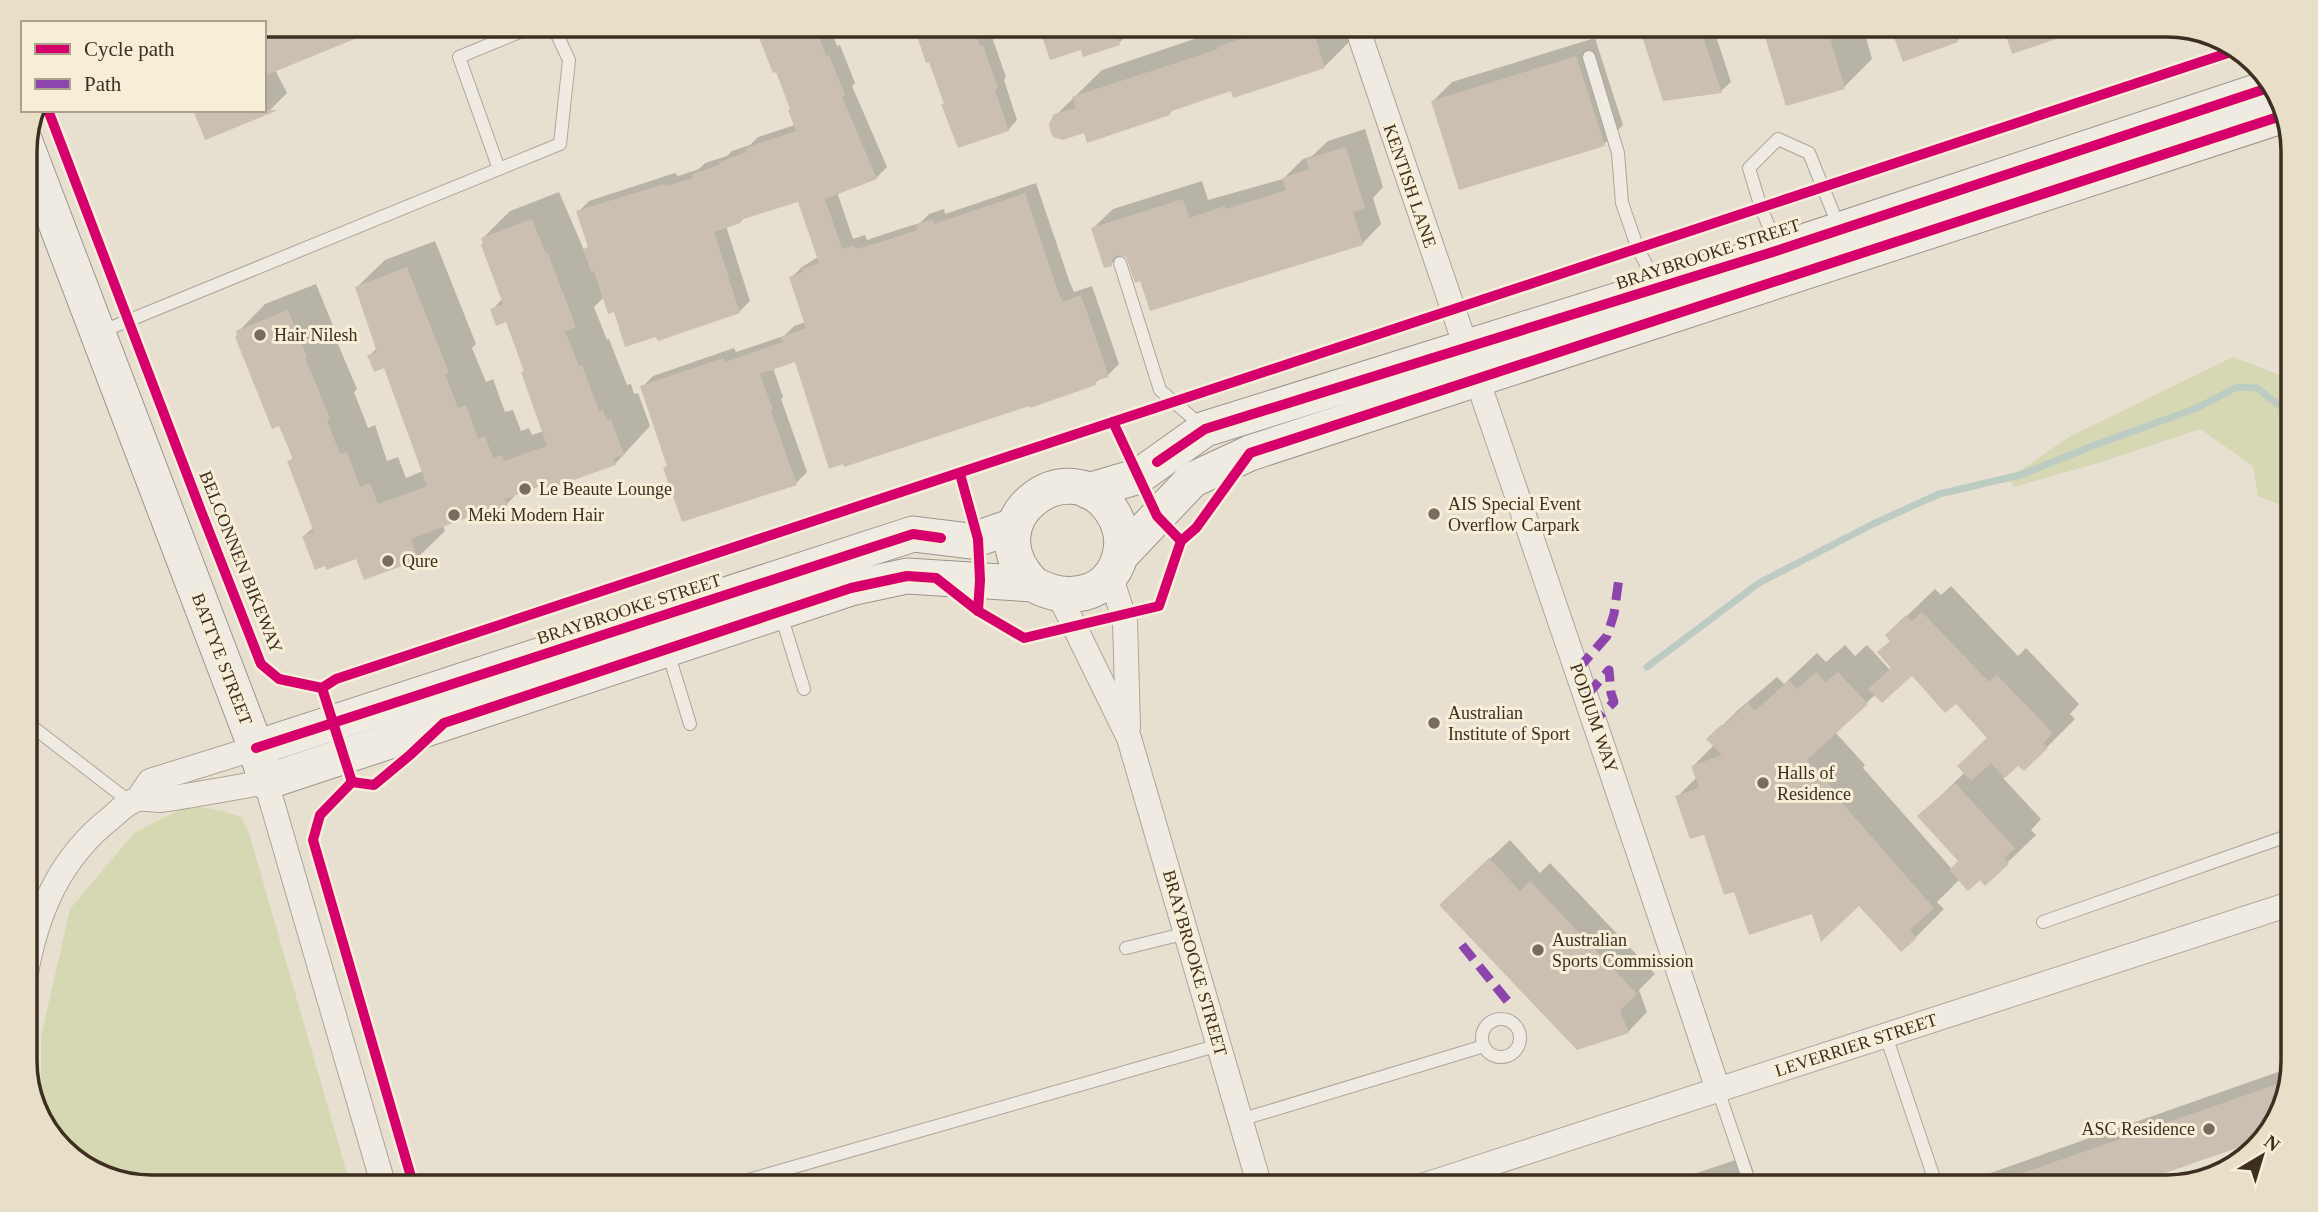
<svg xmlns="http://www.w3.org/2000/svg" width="2318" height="1212" font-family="Georgia,serif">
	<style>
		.green { fill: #d6d7b3 }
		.shadow { fill: #0003; fill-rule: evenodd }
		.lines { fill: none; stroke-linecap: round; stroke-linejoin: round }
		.stream { stroke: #bcccc2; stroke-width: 7 }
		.building { fill: #cbbfb2 }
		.lane-casing { stroke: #ada599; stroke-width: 14 }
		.street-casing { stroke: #ada599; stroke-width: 26 }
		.secondary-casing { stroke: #9c958a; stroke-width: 37 }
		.lane { stroke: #efebe3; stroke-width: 12 }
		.street { stroke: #efebe3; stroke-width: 24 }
		.secondary { stroke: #efebe3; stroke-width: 35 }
		.quiet { stroke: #8e44ad; stroke-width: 9; stroke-dasharray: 18 9; stroke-linecap: butt }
		.cycleway-casing { stroke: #f7eed8; stroke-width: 15 }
		.cycleway { stroke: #d6006c; stroke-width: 10 }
		.poi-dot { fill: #786c5e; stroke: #f7eed8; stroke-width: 2.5 }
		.labels { text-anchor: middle; stroke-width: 6; stroke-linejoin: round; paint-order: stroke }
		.street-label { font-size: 18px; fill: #3d2e20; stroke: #f7eed8 }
		.poi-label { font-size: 18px; fill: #3d2e20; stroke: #f7eed8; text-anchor: start }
		.rim { fill: none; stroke: #3d2e20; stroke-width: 3.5 }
	</style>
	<rect width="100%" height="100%" fill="#e7e0d1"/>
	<g class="green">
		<path d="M2233,357L2293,380V510L2258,496L2253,466L2200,429L2098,463L2014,487L2009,478L2069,437Z"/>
		<path d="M189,805L223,811L241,817L249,833L351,1187H151L94,1174L46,1132L41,1116V1037L70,909L134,833Z"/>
	</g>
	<g class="shadow">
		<path d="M264,24L275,70L287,93L267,113L264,110Z"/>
		<path d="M760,24H829L837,46L840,45L855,83L852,86L887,167L876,178L837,192L853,239L865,235L867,240L897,230L920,223L929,214L944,209L945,214L1036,183L1070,283L1074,292L1092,286L1119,364L1108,375L1101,378L1095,383L796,360L773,368L783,397L781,399L807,472L796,483L668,465L642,387L653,376L734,348L736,352L784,336L794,326L806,322L791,278L802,267L818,257L799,200L745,217L740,222L726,226L750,301L739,312L657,335L615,310L604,297L594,307L607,340L609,339L627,385L631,384L634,394L638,393L650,426L615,464L547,481L518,492L507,504L443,525L445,531L417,558L357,557L304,536L314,527L289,462L294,456L238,332L265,304L316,284L334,328L332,330L357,389L354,392L368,428L375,425L387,461L398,457L406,478L423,471L385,365L369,356L377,348L357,287L385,260L435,241L476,344L472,348L486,382L493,379L505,412L513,410L521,431L529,428L532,435L544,431L507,320L492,310L502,299L483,238L510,211L559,192L584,250L590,245L578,212L589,201L675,173L678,176L699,169L705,163L727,156L732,151L750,145L758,137L795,125L792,108L758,29Z"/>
		<path d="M917,24H984L989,38L992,37L1006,77L1004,80L1017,120L1008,130L943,105L945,102Z"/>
		<path d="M1039,24H1138L1119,43L1082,48Z"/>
		<path d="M1347,24L1352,39L1324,67L1232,89L1174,109L1169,114L1085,130L1053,118L1102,70L1239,24Z"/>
		<path d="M1399,24H1444L1403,38Z"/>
		<path d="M1640,24H1712L1731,82L1721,91Z"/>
		<path d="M1763,24H1862L1872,59L1844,87Z"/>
		<path d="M1891,24H1974L1957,41Z"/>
		<path d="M1595,38L1623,125L1604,144L1433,101L1452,82Z"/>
		<path d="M1365,129L1383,187L1373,198L1381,224L1362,244L1142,279L1128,256L1121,254L1111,264L1093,228L1113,209L1202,181L1208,200L1283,179L1303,159L1312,156L1328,141Z"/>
		<path d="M1951,586L2018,656L2026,648L2079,704L2070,714L2075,719L2047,747L2024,768L2018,764L2003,778L2041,819L2031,830L2036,835L1985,884L1980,878L1960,879L1937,902L1944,909L1916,937L1859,904L1813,911L1735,889L1705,833L1677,797L1697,777L1693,766L1714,745L1709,739L1737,711L1777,677L1784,684L1817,653L1826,662L1845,645L1855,656L1867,645L1890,670L1893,667L1892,640L1887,635L1935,589L1941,595ZM1912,673L1956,701L1988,737L1959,766L1965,772L1920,816L1960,861L1952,869L1863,768L1865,765L1835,732L1876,694Z"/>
		<path d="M1510,840L1540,873L1550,863L1655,974L1639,990L1647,1012L1628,1032L1461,886Z"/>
		<path d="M2292,1067L2280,1118L2263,1137L2137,1181L2139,1187H1968L1979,1177Z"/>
		<path d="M1748,1156L1759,1187H1654Z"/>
	</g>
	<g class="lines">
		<path class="stream" d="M1647,667L1759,583L1873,524L1939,494L2020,475L2095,445L2197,408L2237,387L2257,388L2293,416"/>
	</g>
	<g class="building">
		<path d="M264,24H389V25L264,76Z"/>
		<path d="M766,24H814L826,56L829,55L845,95L842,97L877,179L825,199L842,249L854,245L856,249L884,241L917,230L916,225L933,219L934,224L1025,193L1059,294L1063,302L1081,295L1109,377L1095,381L1096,385L1030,408L1029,406L844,467L843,464L829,469L795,362L760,374L773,410L771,411L797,485L682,522L663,468L667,466L640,386L723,358L725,362L783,342L781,337L806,328L789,277L803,272L802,269L819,263L798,202L740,220L741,223L714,232L740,313L658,341L656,337L625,347L614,312L608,314L594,271L591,272L583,249L588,247L576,211L664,184L666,186L693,178L692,174L720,165L719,162L747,152L745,148L796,131L788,110L790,109L776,72L773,73L755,28Z"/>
		<path d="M913,24H972L980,46L983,45L998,88L995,90L1009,131L958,148L941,104H944L929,62L926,63Z"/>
		<path d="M1038,24H1113L1120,45L1083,57L1081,50L1050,60Z"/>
		<path d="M1283,24H1311L1325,68L1233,98L1231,91L1169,112L1170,115L1087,143L1084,133L1063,140L1053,137L1050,131L1049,124L1054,114L1076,108L1072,97L1218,49L1217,47Z"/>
		<path d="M1638,24H1699L1722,93L1663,101Z"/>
		<path d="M1761,24H1826L1845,89L1786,106Z"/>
		<path d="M1889,24H1952L1958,42L1903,62Z"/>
		<path d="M2002,24H2087L2088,28L2012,54Z"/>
		<path d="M1576,56L1605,146L1459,190L1431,101Z"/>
		<path d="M193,110H276V111L205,140Z"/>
		<path d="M1346,147L1365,208L1353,212L1363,245L1150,311L1140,281L1135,283L1126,257L1117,255L1112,260V266L1104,268L1091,228L1183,199L1189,218L1225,206L1226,209L1286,190L1282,178L1309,169L1306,159Z"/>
		<path d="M532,219L546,254L548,253L576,327L565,331L579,366L582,365L599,411L603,410L607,420L611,419L624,455L613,458L616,465L548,489L546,484L505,499L508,505L470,519L469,517L411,539L418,560L364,580L356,559L326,570L325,566L315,570L302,536L314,532L287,461L293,459L279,426L272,429L235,337L237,336L236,331L288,310L307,357L305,358L330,418L327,420L340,454L347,452L360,487L370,483L378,504L427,486L384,368L374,372L367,355L377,352L355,287L407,267L449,373L445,374L458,408L466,405L478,439L485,436L493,458L502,455L504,461L547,446L521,372L524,371L506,322L496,326L490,309L503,304L481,245L483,244L481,238Z"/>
		<path d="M1922,612L1989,682L1997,675L2053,733L2043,743L2048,748L2024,771L2018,766L2005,778L1991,763L1971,781L1957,766L1987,738L1956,704L1945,713L1912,676L1882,703L1868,689L1891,668L1877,652L1890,641L1885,635L1906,615L1912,621Z"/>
		<path d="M1816,672L1826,682L1838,672L1868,704L1807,760L1838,794L1836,796L1934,908L1910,930L1917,938L1901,952L1859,906L1821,942L1812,914L1749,935L1734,892L1724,895L1704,835L1690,839L1675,796L1699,788L1691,766L1722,755L1706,739L1722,724L1723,726L1748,703L1755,711L1789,680L1797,689Z"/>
		<path d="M1955,783L2015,848L2004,858L2009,864L1985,886L1980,880L1968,891L1949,870L1958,861L1917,816Z"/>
		<path d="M1489,858L1520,891L1530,881L1637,994L1620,1010L1629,1033L1577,1050L1439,905Z"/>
		<path d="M2289,1080L2280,1118L2260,1140L2125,1187H1989L1988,1185Z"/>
	</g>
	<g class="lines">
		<g class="lane-casing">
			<g id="lane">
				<path d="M1589,57L1618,153L1622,203L1638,249L1657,285"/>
				<path d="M499,169L459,57L539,24"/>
				<path d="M1778,248L1761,208L1749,168L1778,139L1809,153L1839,227"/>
				<path d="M1120,263L1160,390L1203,427"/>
				<path d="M98,333L560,144L569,60L552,24"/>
				<path d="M780,612L804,689"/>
				<path d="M667,649L690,724"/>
				<path d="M25,721L130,802"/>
				<path d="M2043,922L2293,834"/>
				<path d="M1126,948L1187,933"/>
				<circle cx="1501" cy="1038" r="19"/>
				<path d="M1886,1036L1937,1187"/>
				<path d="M1718,1090L1751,1187"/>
				<path d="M1240,1120L1484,1046"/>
				<path d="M724,1187L1219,1045"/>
			</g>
		</g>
		<g class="street-casing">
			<g id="street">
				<path d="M1356,24C1476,380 1601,734 1718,1090"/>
				<path d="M1110,575L1125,621L1128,727"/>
				<path d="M1059,595L1129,738L1260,1187"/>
				<path d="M138,799L150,781L256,748"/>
				<path d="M25,978C36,914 59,858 112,817C119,811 128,801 139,799C145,798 153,800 160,800C196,795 231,788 266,782L384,1187"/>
				<path d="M1419,1187L2293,903"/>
			</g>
		</g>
		<g class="secondary-casing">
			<g id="secondary">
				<path d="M25,142L256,748L266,782L851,588L907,576L1033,584C1066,603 1109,597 1120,556C1124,540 1120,523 1111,510C1069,448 970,520 1033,584"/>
				<path d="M1088,491L1139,476L1205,429L1779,250L2274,86"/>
				<path d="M1120,556L1192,480L1250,453L2284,115"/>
				<path d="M256,748L913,534L970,541L1014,526"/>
			</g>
		</g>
		<use href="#lane" class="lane"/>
		<use href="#street" class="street"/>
		<use href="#secondary" class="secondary"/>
		<g class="quiet">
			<path d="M1578,669L1607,636L1614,614L1619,578"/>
			<path d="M1587,695L1609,670L1611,693L1614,702L1595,720"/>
			<path d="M1462,945L1509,1003"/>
		</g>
		<g class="cycleway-casing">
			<g id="cycleway">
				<path d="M48,110L201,511L261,664L279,679L322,688"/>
				<path d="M1113,422L1157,516L1181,541"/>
				<path d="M1157,462L1205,429L1779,250L2274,86"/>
				<path d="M960,474L978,539L980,580L978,611"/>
				<path d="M322,688L336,679L2237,50"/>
				<path d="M322,688L352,782"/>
				<path d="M256,748L913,534L941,538"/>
				<path d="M352,782L374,785L410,755L444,723L851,588L907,576L936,578L978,611L1024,638L1159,606L1181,541L1196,528L1250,453L2284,115"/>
				<path d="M352,782L320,815L313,840L414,1187"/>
			</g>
		</g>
		<use href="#cycleway" class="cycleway"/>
	</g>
	<g class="poi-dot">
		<circle cx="260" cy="335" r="7"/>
		<circle cx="525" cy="489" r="7"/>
		<circle cx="1434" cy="514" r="7"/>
		<circle cx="454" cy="515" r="7"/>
		<circle cx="388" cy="561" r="7"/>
		<circle cx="1434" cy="723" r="7"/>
		<circle cx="1763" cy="783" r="7"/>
		<circle cx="1538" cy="950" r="7"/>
		<circle cx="2209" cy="1129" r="7"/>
	</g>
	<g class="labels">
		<g class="street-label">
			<text transform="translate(1410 186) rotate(71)" y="6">KENTISH LANE</text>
			<text transform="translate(1708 254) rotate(-18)" y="6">BRAYBROOKE STREET</text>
			<text transform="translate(241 562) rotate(68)" y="6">BELCONNEN BIKEWAY</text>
			<text transform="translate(629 609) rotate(-18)" y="6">BRAYBROOKE STREET</text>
			<text transform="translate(222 659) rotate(69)" y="6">BATTYE STREET</text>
			<text transform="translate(1594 718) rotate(71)" y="6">PODIUM WAY</text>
			<text transform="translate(1195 963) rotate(74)" y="6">BRAYBROOKE STREET</text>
			<text transform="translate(1856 1045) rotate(-18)" y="6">LEVERRIER STREET</text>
		</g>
		<g class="poi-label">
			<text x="274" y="341">Hair Nilesh</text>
			<text x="539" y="495">Le Beaute Lounge</text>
			<text x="1448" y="510">AIS Special Event<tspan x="1448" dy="21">Overflow Carpark</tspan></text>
			<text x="468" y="521">Meki Modern Hair</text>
			<text x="402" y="567">Qure</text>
			<text x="1448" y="719">Australian<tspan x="1448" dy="21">Institute of Sport</tspan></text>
			<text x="1777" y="779">Halls of<tspan x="1777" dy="21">Residence</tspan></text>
			<text x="1552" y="946">Australian<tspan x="1552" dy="21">Sports Commission</tspan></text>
			<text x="2195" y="1135" text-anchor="end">ASC Residence</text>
		</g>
	</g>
	<path d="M0 0H2318V1212H0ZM151 37H2167A114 114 0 0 1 2281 151V1061A114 114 0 0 1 2167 1175H151A114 114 0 0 1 37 1061V151A114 114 0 0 1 151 37Z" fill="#e8dfc9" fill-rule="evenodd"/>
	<path class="rim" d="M151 37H2167A114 114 0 0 1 2281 151V1061A114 114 0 0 1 2167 1175H151A114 114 0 0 1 37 1061V151A114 114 0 0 1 151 37Z"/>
	<rect x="21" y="21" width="245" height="91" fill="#f7eed8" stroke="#ada18e" stroke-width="2"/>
	<rect x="35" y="44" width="35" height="10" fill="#d6006c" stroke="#ada18e" stroke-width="2"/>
	<text x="84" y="56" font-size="21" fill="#3d2e20">Cycle path</text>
	<rect x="35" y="79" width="35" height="10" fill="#8e44ad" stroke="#ada18e" stroke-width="2"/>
	<text x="84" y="91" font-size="21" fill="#3d2e20">Path</text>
	<g transform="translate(2262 1156) rotate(38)" stroke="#f7eed8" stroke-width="5" paint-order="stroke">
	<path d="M0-5L12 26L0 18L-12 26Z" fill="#3d2e20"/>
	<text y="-10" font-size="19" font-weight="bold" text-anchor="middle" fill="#3d2e20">N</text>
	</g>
</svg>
